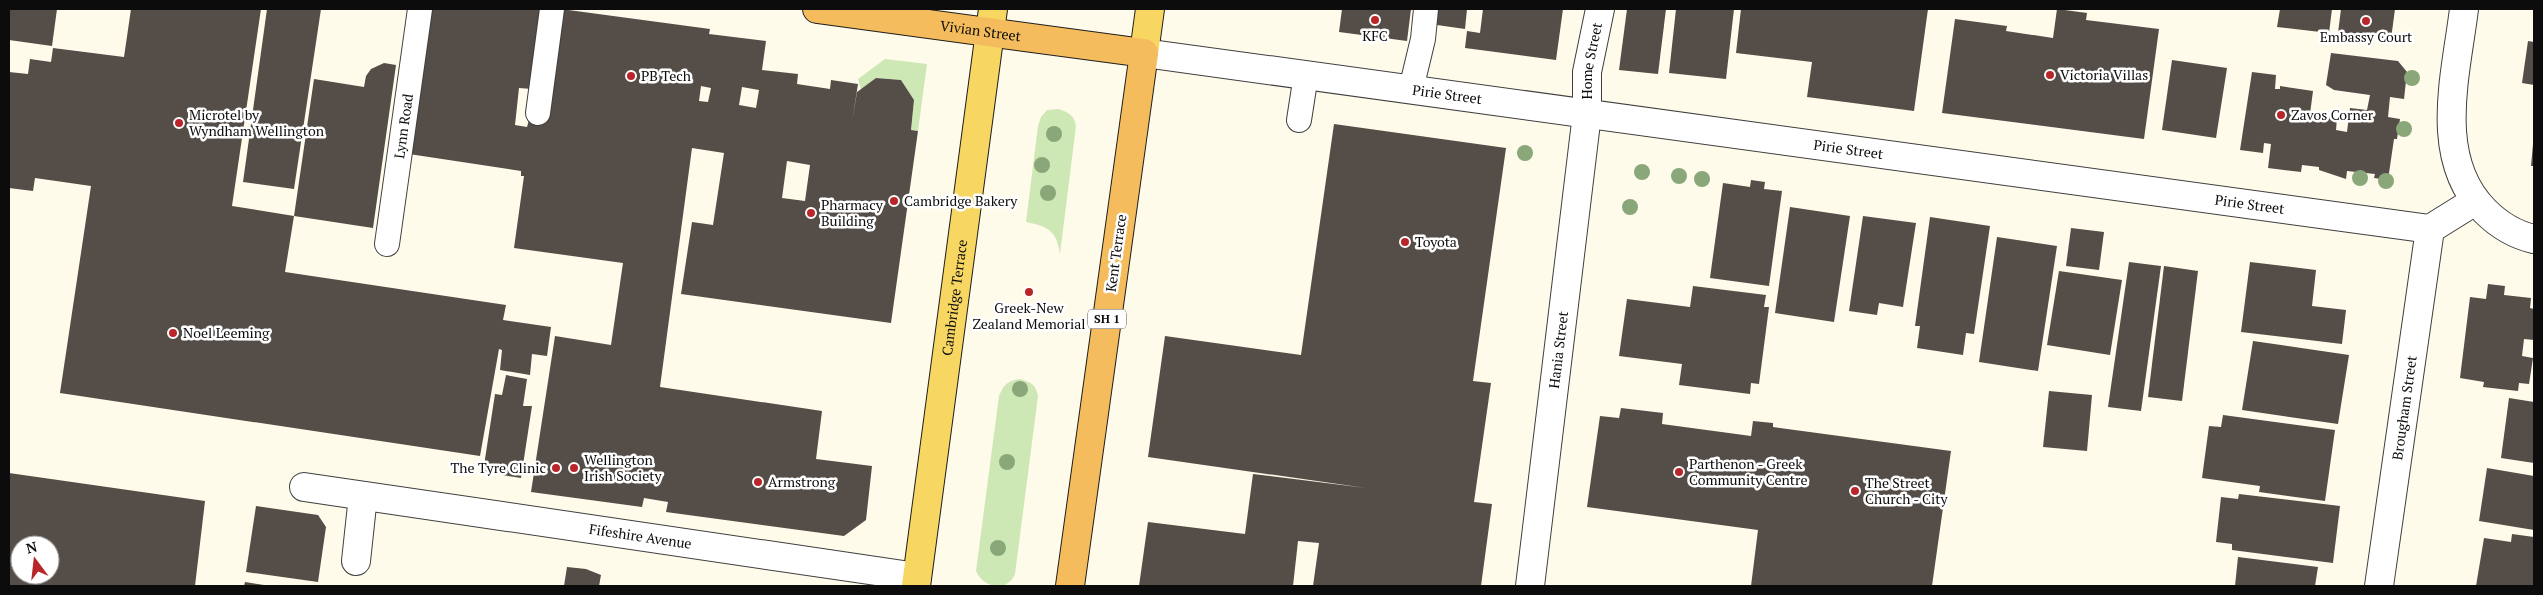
<svg xmlns="http://www.w3.org/2000/svg" width="2543" height="595" font-family="'PT Serif',serif">
	<style>
		.green { fill: #cee8b5 }
		.building { fill: #544d48; fill-rule: evenodd }
		.lines { fill: none; stroke-linecap: round; stroke-linejoin: round }
		.service-casing { stroke: #3f3f3f; stroke-width: 26 }
		.minor-casing { stroke: #3f3f3f; stroke-width: 30 }
		.tertiary-casing { stroke: #3f3f3f; stroke-width: 30 }
		.primary-casing { stroke: #1d1d1d; stroke-width: 30 }
		.trunk-casing { stroke: #1d1d1d; stroke-width: 30 }
		.service { stroke: #fff; stroke-width: 24 }
		.minor { stroke: #fff; stroke-width: 28 }
		.tertiary { stroke: #fff; stroke-width: 28 }
		.primary { stroke: #f7d762; stroke-width: 28 }
		.trunk { stroke: #f4bc5c; stroke-width: 28 }
		.tree { fill: #8aa779 }
		.poi-dot { fill: #b92629; stroke: #fff; stroke-width: 2 }
		.labels { text-anchor: middle; stroke-width: 5; stroke-linejoin: round; paint-order: stroke }
		.shield { fill: #fff; stroke: #555; stroke-width: 1 }
		.shield-label { font-size: 12px; font-weight: bold; fill: #0c0c0c }
		.street-label { font-size: 14px; fill: #0c0c0c; stroke: #fff }
		.poi-label { font-size: 14px; fill: #0c0c0c; stroke: #fff; text-anchor: start }
	</style>
	<rect width="100%" height="100%" fill="#fffbea"/>
	<g class="green">
		<path d="M885,59L927,64L918,131L911,130L914,100L901,80L876,78L861,90L858,79Z"/>
		<path d="M1059,109C1069,113 1074,115 1076,126L1060,254C1056,230 1049,227 1026,222L1038,126L1041,117L1047,110Z"/>
		<path d="M1020,379C1031,382 1036,385 1038,396L1015,574C1007,593 983,588 976,571L999,396C1004,384 1008,381 1020,379Z"/>
	</g>
	<g class="building">
		<path d="M9,9H57L52,46L9,40Z"/>
		<path d="M131,9H261L232,206L294,216L285,272L506,305L503,320L551,327L547,356L532,354L530,375L500,370L502,350L499,349L480,456L60,393L91,186L35,178L33,191L9,188V72L28,74L30,59L51,62L53,48L124,57Z"/>
		<path d="M267,9H321L294,189L243,182Z"/>
		<path d="M430,9H543L532,89L519,88L515,125L527,127L561,9L710,29L709,34L766,41L762,70L798,74L797,84L830,89L831,80L858,84L852,122L857,92L876,78L901,80L914,100L911,130L918,131L891,323L681,294L692,222L713,225L724,153L692,148L660,387L822,411L816,459L872,466L866,520L844,536L666,512L668,502L644,498L642,507L531,492L555,336L611,345L623,263L514,248L524,176H521V171L409,154ZM701,86L711,88L708,102L699,101ZM742,87L759,90L756,108L739,105ZM787,161L810,165L805,201L782,198Z"/>
		<path d="M1342,9H1411L1407,41L1339,32Z"/>
		<path d="M1432,9H1467L1465,29L1430,24Z"/>
		<path d="M1483,9H1563L1556,60L1465,48L1467,31L1480,33Z"/>
		<path d="M1627,9H1666L1658,74L1619,70Z"/>
		<path d="M1676,9H1734L1726,79L1669,73Z"/>
		<path d="M1741,9H1928L1914,111L1807,97L1812,62L1736,53Z"/>
		<path d="M2057,9L2087,13L2086,20L2159,29L2144,139L1942,113L1955,19L2007,26L2006,31L2053,38Z"/>
		<path d="M2280,9H2332L2329,33L2277,27Z"/>
		<path d="M2341,9H2395L2391,39L2338,33Z"/>
		<path d="M2528,41L2534,42V85L2522,83Z"/>
		<path d="M2331,53L2398,61L2407,72L2404,99L2390,97L2388,117L2400,119L2397,139H2394L2388,180L2374,178L2375,174L2347,171L2346,179L2319,170V167L2302,165L2301,172L2268,168L2271,144L2264,143L2263,153L2240,150L2252,72L2276,75L2275,89H2280V86L2313,91L2310,114L2337,118L2336,130L2347,132L2350,108L2367,110L2370,95L2334,90L2326,85Z"/>
		<path d="M2172,60L2227,68L2216,138L2162,130Z"/>
		<path d="M384,63L396,65L373,228L294,216L314,79L364,87L366,76L371,69Z"/>
		<path d="M1334,124L1506,148L1473,381L1491,383L1474,502L1492,504L1481,586H1313L1319,543L1298,541L1293,586H1139L1148,522L1245,534L1253,474L1366,488L1148,457L1165,336L1301,355Z"/>
		<path d="M2533,144H2534V166H2531Z"/>
		<path d="M1751,180L1765,182L1764,189L1782,191L1769,286L1710,278L1723,183L1750,187Z"/>
		<path d="M1790,207L1850,216L1834,322L1775,313Z"/>
		<path d="M1863,216L1916,223L1903,307L1879,303L1877,315L1849,311Z"/>
		<path d="M1930,217L1990,226L1974,334L1966,333L1963,355L1917,348L1920,326H1915Z"/>
		<path d="M2071,228L2104,232L2099,270L2066,266Z"/>
		<path d="M1997,237L2057,246L2038,371L1979,362Z"/>
		<path d="M2129,262L2161,266L2141,411L2108,407Z"/>
		<path d="M2250,262L2316,270L2312,306L2346,310L2342,344L2241,332Z"/>
		<path d="M2164,266L2198,271L2182,401L2148,397Z"/>
		<path d="M2059,271L2122,280L2110,355L2047,345Z"/>
		<path d="M2488,284L2505,286L2504,295L2531,298L2530,308L2534,309V340L2524,339L2522,356L2533,358L2529,384L2519,383L2518,391L2483,387L2484,382L2460,378L2470,297L2486,299Z"/>
		<path d="M1693,286L1766,295L1764,307H1769L1759,384L1751,383L1750,394L1679,385L1682,364L1619,356L1627,299L1690,307Z"/>
		<path d="M2253,341L2349,355L2338,424L2242,410Z"/>
		<path d="M506,375L527,379L523,406H532L521,478L483,472L495,394L502,395Z"/>
		<path d="M2049,391L2092,395L2087,451L2043,447Z"/>
		<path d="M2509,398L2534,402V463L2501,458Z"/>
		<path d="M1621,408L1663,413L1662,424L1751,436L1753,421L1773,423V427L1951,451L1932,586H1751L1758,530L1587,507L1600,416L1619,418Z"/>
		<path d="M2223,415L2335,430L2325,501L2259,492L2260,486L2202,478L2209,426L2221,427Z"/>
		<path d="M2487,468L2534,476V530L2479,521Z"/>
		<path d="M9,473L205,501L195,586H9ZM20,545H50V575H20Z"/>
		<path d="M2239,494L2340,506L2333,563L2232,550V544L2216,542L2221,497L2238,499Z"/>
		<path d="M256,506L318,515L326,527L318,582L246,572Z"/>
		<path d="M2512,534L2534,537V586H2476L2484,538L2511,542Z"/>
		<path d="M2238,557L2318,567L2315,586H2235Z"/>
		<path d="M567,567L586,569L601,575L599,586H564Z"/>
		<path d="M245,582L264,585V586H244Z"/>
	</g>
	<g class="lines">
		<g class="service-casing">
			<g id="service">
				<path d="M1411,89L1423,39L1426,9"/>
				<path d="M538,113L552,9"/>
				<path d="M1299,120L1306,75"/>
				<path id="s1" d="M387,244L420,9"/>
			</g>
		</g>
		<g class="minor-casing">
			<g id="minor">
				<path id="s2" d="M304,487L917,577"/>
				<path d="M356,561L363,496"/>
				<path id="s3" d="M1530,586L1587,114V72L1600,9"/>
				<path id="s4" d="M2379,586L2430,229"/>
			</g>
		</g>
		<g class="tertiary-casing">
			<g id="tertiary">
				<path d="M2464,9C2456,75 2432,158 2485,211C2498,224 2516,235 2534,239"/>
				<path id="s5" d="M1144,53L2430,229L2475,201"/>
			</g>
		</g>
		<g class="primary-casing">
			<g id="primary">
				<path d="M1144,53L1150,9"/>
				<path id="s6" d="M916,586L993,9"/>
			</g>
		</g>
		<g class="trunk-casing">
			<g id="trunk">
				<path id="s7" d="M817,9L1144,53L1070,586"/>
			</g>
		</g>
		<use href="#service" class="service"/>
		<use href="#minor" class="minor"/>
		<use href="#tertiary" class="tertiary"/>
		<use href="#primary" class="primary"/>
		<use href="#trunk" class="trunk"/>
	</g>
	<g class="tree">
		<circle cx="2412" cy="78" r="8"/>
		<circle cx="2404" cy="129" r="8"/>
		<circle cx="1054" cy="134" r="8"/>
		<circle cx="1525" cy="153" r="8"/>
		<circle cx="1042" cy="165" r="8"/>
		<circle cx="1642" cy="172" r="8"/>
		<circle cx="1679" cy="176" r="8"/>
		<circle cx="2360" cy="178" r="8"/>
		<circle cx="1702" cy="179" r="8"/>
		<circle cx="2386" cy="181" r="8"/>
		<circle cx="1048" cy="193" r="8"/>
		<circle cx="1630" cy="207" r="8"/>
		<circle cx="1020" cy="389" r="8"/>
		<circle cx="1007" cy="462" r="8"/>
		<circle cx="998" cy="548" r="8"/>
	</g>
	<g class="poi-dot">
		<circle cx="1375" cy="20" r="5"/>
		<circle cx="2366" cy="21" r="5"/>
		<circle cx="2050" cy="75" r="5"/>
		<circle cx="631" cy="76" r="5"/>
		<circle cx="2281" cy="115" r="5"/>
		<circle cx="179" cy="123" r="5"/>
		<circle cx="894" cy="201" r="5"/>
		<circle cx="811" cy="213" r="5"/>
		<circle cx="1405" cy="242" r="5"/>
		<circle cx="1029" cy="292" r="5"/>
		<circle cx="173" cy="333" r="5"/>
		<circle cx="556" cy="468" r="5"/>
		<circle cx="574" cy="468" r="5"/>
		<circle cx="1679" cy="472" r="5"/>
		<circle cx="758" cy="482" r="5"/>
		<circle cx="1855" cy="491" r="5"/>
	</g>
	<g class="labels">
		<rect class="shield" x="1088" y="309.5" width="38" height="19" rx="4"/>
		<g class="shield-label">
			<text x="1107" y="323">SH 1</text>
		</g>
		<g class="street-label">
			<text dy="5" stroke="none"><textPath href="#s7" startOffset="165">Vivian Street</textPath></text>
			<text dy="5" stroke="none"><textPath href="#s3" startOffset="529">Home Street</textPath></text>
			<text dy="5" stroke="none"><textPath href="#s5" startOffset="306">Pirie Street</textPath></text>
			<text dy="5" stroke="none"><textPath href="#s1" startOffset="119">Lynn Road</textPath></text>
			<text dy="5" stroke="none"><textPath href="#s5" startOffset="711">Pirie Street</textPath></text>
			<text dy="5" stroke="none"><textPath href="#s5" startOffset="1116">Pirie Street</textPath></text>
			<text transform="translate(1116 253) rotate(-82)" y="5">Kent Terrace</text>
			<text dy="5" stroke="none"><textPath href="#s6" startOffset="291">Cambridge Terrace</textPath></text>
			<text dy="5" stroke="none"><textPath href="#s3" startOffset="238">Hania Street</textPath></text>
			<text dy="5" stroke="none"><textPath href="#s4" startOffset="180">Brougham Street</textPath></text>
			<text dy="5" stroke="none"><textPath href="#s2" startOffset="340">Fifeshire Avenue</textPath></text>
		</g>
		<g class="poi-label">
			<text x="1375" y="41" text-anchor="middle">KFC</text>
			<text x="2366" y="42" text-anchor="middle">Embassy Court</text>
			<text x="2060" y="80">Victoria Villas</text>
			<text x="641" y="81">PB Tech</text>
			<text x="189" y="120">Microtel by<tspan x="189" dy="16">Wyndham Wellington</tspan></text>
			<text x="2291" y="120">Zavos Corner</text>
			<text x="904" y="206">Cambridge Bakery</text>
			<text x="821" y="210">Pharmacy<tspan x="821" dy="16">Building</tspan></text>
			<text x="1415" y="247">Toyota</text>
			<text x="1029" y="313" text-anchor="middle">Greek-New<tspan x="1029" dy="16">Zealand Memorial</tspan></text>
			<text x="183" y="338">Noel Leeming</text>
			<text x="584" y="465">Wellington<tspan x="584" dy="16">Irish Society</tspan></text>
			<text x="1689" y="469">Parthenon - Greek<tspan x="1689" dy="16">Community Centre</tspan></text>
			<text x="546" y="473" text-anchor="end">The Tyre Clinic</text>
			<text x="768" y="487">Armstrong</text>
			<text x="1865" y="488">The Street<tspan x="1865" dy="16">Church - City</tspan></text>
		</g>
	</g>
	<rect width="2543" height="595" fill="none" stroke="#0c0c0c" stroke-width="20"/>
	<g transform="translate(35 560) rotate(345)"><circle r="24" fill="#ffffff" stroke="#9e9e9e"/>
	<path d="M0-4L9 19L0 12L-9 19Z" fill="#b92629"/>
	<text y="-8" font-size="14" font-weight="bold" text-anchor="middle" fill="#0c0c0c">N</text>
	</g>
</svg>
